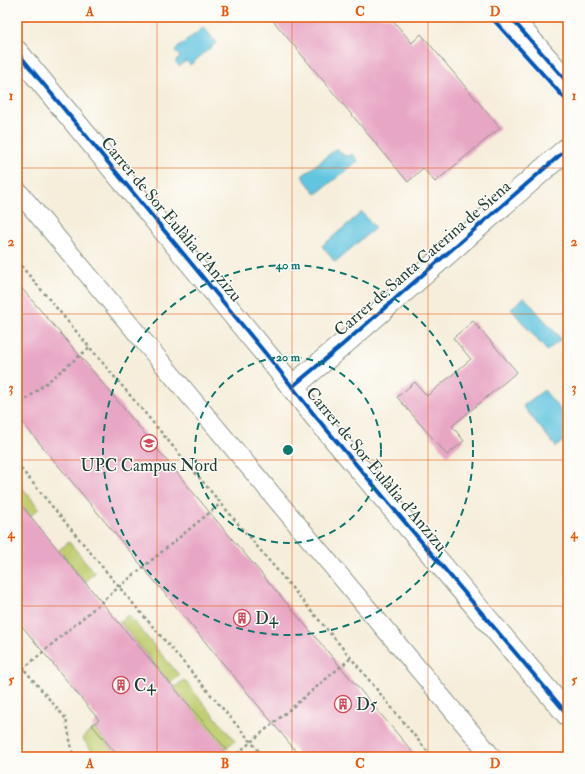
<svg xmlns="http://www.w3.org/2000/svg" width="585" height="774" font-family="'IM FELL Double Pica',serif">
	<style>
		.green { fill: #c0ce6f; stroke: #708652 }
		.water { fill: #62c5e0; stroke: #40818a }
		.building { fill: #e8a6c5 }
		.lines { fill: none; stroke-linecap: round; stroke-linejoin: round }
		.service-casing { stroke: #8a9688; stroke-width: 20 }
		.minor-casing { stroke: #8a9688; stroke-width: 24 }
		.path { stroke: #8a9688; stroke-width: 2.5; stroke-dasharray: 3 3; stroke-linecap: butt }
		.service { stroke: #fff; stroke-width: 18 }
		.minor { stroke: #fff; stroke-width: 22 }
		.cycleway-casing { stroke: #fdfcf7; stroke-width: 6 }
		.cycleway { stroke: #0057b8; stroke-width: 4 }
		.grid { fill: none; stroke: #e8590c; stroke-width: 1; stroke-opacity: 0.55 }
		.ring { fill: none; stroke: #0f766e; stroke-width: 2; stroke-dasharray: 7 5 }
		.labels { text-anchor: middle; stroke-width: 3; stroke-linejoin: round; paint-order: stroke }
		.street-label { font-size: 17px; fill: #1f3d34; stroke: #fdfcf7 }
		.poi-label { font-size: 17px; fill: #1f3d34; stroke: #fdfcf7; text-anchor: start }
		.centre { fill: #0f766e; stroke: #fdfcf7; stroke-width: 2 }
		.ring-label { font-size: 12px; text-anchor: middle; font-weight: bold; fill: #0f766e; stroke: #fdfcf7; stroke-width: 3; stroke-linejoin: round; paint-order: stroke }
		.neatline { fill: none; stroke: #e8590c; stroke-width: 1.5 }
		.grid-label { font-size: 13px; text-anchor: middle; font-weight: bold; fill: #e8590c }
	</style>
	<rect width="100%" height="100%" fill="#fdfcf7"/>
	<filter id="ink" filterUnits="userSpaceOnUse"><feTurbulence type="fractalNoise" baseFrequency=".025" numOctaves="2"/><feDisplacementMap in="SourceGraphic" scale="8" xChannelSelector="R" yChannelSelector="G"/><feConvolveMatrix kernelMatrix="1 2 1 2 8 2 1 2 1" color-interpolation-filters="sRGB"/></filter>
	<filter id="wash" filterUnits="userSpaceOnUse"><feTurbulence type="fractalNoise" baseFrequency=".012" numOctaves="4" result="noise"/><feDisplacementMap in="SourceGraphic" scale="16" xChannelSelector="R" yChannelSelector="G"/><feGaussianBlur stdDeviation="0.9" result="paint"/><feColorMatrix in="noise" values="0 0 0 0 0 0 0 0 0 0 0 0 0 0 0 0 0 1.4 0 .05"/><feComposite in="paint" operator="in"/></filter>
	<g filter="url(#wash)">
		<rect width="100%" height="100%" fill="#f6eedb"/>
		<g class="green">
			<path d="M17,481L39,508L31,516L17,499Z"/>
			<path d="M69,542L95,573L85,582L59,550Z"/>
			<path d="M128,615L179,675L170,683L120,622Z"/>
			<path d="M184,680L235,741L225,748L174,688Z"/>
			<path d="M94,728L119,757H97L82,738Z"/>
		</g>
		<g class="water">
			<path d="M204,27L216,43L190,65L186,61L179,66L175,62L180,57L175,50Z"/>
			<path d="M337,148C341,153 343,156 349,156L353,154L358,161L316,194L302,176Z"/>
			<path d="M362,212L375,228L335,262L322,246Z"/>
			<path d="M524,297L561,339L547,351L511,309Z"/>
			<path d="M544,390L568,419V437L556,447L523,406Z"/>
		</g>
		<g id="blocks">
			<g class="building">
				<path d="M270,17H390L412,43L421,34L500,128L435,182L423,168L408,182Z"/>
				<path d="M17,283L86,363L216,520L417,757H301L17,416Z"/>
				<path d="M473,321L517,372L452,426L464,441L447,455L397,397L415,382L427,396L471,359L453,338Z"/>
				<path d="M17,500L108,610L233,757H119L92,725L99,720L17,620Z"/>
			</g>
		</g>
	</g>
	<g filter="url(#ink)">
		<use href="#blocks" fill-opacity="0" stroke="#8a9688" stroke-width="1"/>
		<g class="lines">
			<g class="service-casing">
				<path id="service" d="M17,190L492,757"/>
			</g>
			<g class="minor-casing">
				<g id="minor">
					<path d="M510,17L568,83"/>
					<path d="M17,52L271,360L316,417L568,715"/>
					<path d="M292,387L341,346L568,148"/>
				</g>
			</g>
			<g class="path">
				<path d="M17,261L351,658L432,757"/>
				<path d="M17,407L89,348"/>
				<path d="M17,464L119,587L264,757"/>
				<path d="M17,661L66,719L73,755L75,757"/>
				<path d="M23,669L119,587L220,504"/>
				<path d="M233,757L351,658"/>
			</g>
			<use href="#service" class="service"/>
			<use href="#minor" class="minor"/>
			<g class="cycleway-casing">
				<g id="cycleway">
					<path d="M491,17L568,102"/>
					<path d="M510,17L568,83"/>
					<path d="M17,52L271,360L316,417L568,715"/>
					<path d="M292,387L341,346L568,148"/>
				</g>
			</g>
			<use href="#cycleway" class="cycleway"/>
		</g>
	</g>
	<path class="grid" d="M157,17V757M292,17V757M428,17V757M17,168H568M17,314H568M17,460H568M17,606H568"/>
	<g class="ring">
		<circle cx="288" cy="450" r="93"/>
		<circle cx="288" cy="450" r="185"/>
	</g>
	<defs>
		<g id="university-ring" transform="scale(0.9)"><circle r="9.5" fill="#fdfcf7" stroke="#d1495b" stroke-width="1.5"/><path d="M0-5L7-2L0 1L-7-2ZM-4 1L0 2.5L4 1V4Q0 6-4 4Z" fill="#d1495b"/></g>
		<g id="building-ring" transform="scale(0.9)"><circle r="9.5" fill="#fdfcf7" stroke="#d1495b" stroke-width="1.5"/><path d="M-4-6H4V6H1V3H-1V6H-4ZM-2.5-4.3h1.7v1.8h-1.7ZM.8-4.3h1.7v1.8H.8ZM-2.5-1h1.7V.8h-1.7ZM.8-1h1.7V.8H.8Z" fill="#d1495b"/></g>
	</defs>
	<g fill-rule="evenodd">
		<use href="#university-ring" x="149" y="443"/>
		<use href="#building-ring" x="242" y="618"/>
		<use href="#building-ring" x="121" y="685"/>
		<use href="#building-ring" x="343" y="704"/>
	</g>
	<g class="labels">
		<g class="street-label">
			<text transform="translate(172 219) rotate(50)" y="6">Carrer de Sor Eulàlia d'Anzizu</text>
			<text transform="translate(422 258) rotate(-41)" y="6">Carrer de Santa Caterina de Siena</text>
			<text transform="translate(377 469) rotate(50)" y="6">Carrer de Sor Eulàlia d'Anzizu</text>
		</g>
		<g class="poi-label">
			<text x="149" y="471" text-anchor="middle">UPC Campus Nord</text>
			<text x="255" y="624">D4</text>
			<text x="134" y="691">C4</text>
			<text x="356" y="710">D5</text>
		</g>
	</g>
	<circle cx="288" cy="450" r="6" class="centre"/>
	<g class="ring-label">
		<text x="288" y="269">40 m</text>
		<text x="288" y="361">20 m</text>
	</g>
	<rect width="585" height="774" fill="none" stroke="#fdfcf7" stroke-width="44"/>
	<rect x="22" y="22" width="541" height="730" class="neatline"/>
	<g class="grid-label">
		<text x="90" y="16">A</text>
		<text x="225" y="16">B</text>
		<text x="360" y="16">C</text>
		<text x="495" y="16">D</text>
		<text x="11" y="100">1</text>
		<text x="574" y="100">1</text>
		<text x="11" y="246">2</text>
		<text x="574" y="246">2</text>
		<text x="11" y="392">3</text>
		<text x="574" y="392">3</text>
		<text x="11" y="538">4</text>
		<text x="574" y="538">4</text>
		<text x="11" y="684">5</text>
		<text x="574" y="684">5</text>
		<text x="90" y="768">A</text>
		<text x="225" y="768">B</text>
		<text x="360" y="768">C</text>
		<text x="495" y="768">D</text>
	</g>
</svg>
